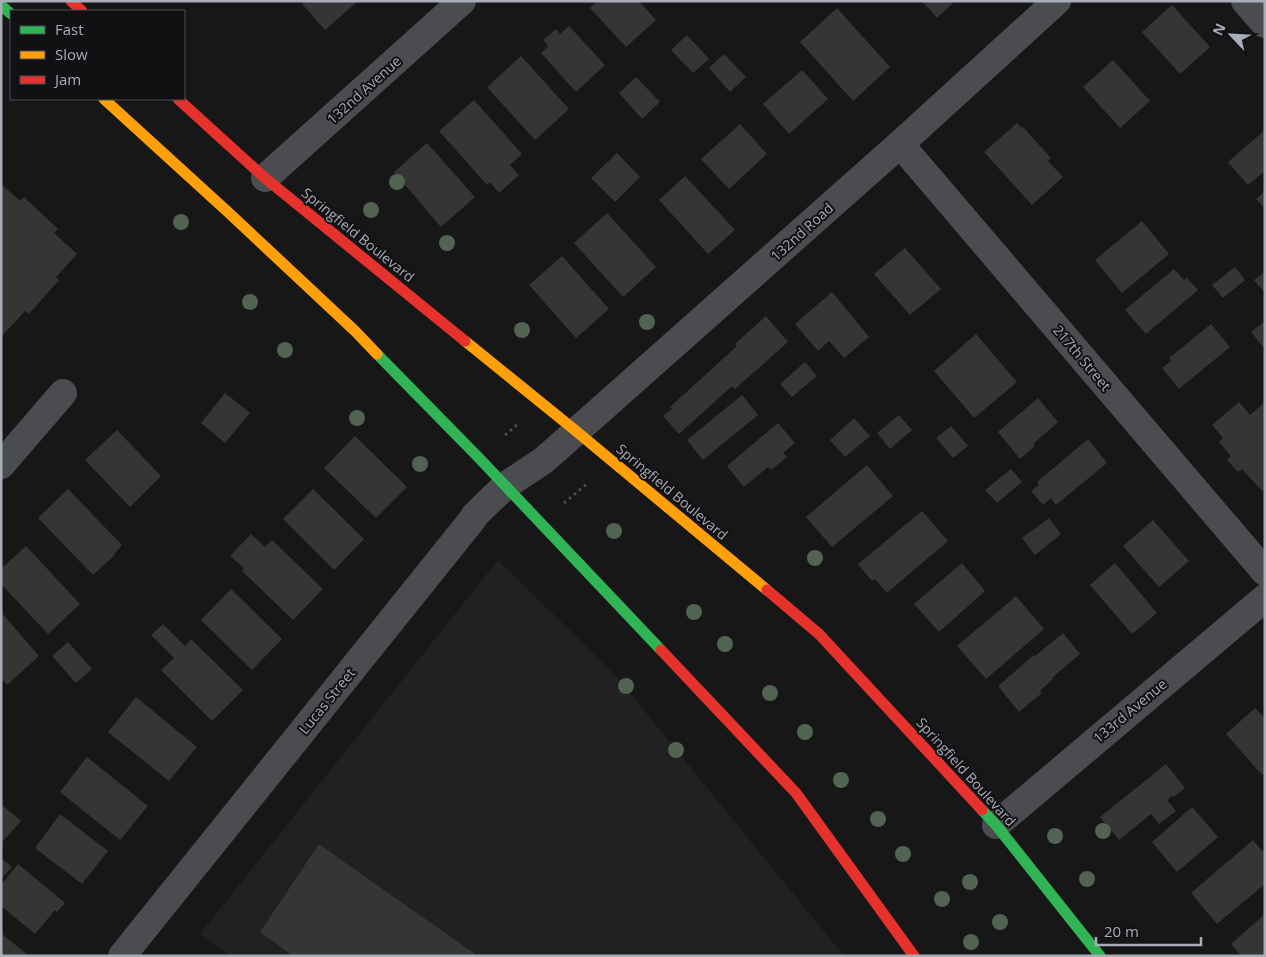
<svg xmlns="http://www.w3.org/2000/svg" width="1266" height="957" font-family="'Open Sans',sans-serif">
	<style>
		.built { fill: #212123 }
		.building { fill: #353536 }
		.lines { fill: none; stroke-linecap: round; stroke-linejoin: round }
		.path { stroke: #4d4e52; stroke-width: 3; stroke-dasharray: 2.5 4; stroke-linecap: butt }
		.street { stroke: #4b4c50; stroke-width: 28 }
		.fast { stroke: #30b455; stroke-width: 11 }
		.slow { stroke: #ff9f0a; stroke-width: 11 }
		.jam { stroke: #e5322d; stroke-width: 11 }
		.tree { fill: #506451 }
		.labels { text-anchor: middle; stroke-width: 4; stroke-linejoin: round; paint-order: stroke }
		.street-label { font-size: 14px; fill: #a8adb8; stroke: #111113 }
	</style>
	<rect width="100%" height="100%" fill="#171717"/>
	<path class="built" d="M498,560L617,677L844,956H230L200,934Z"/>
	<g class="building">
		<path d="M305,1H358L325,30L302,4Z"/>
		<path d="M597,1H639L656,20L626,47L590,8Z"/>
		<path d="M922,1H955L937,18Z"/>
		<path d="M1172,5L1210,47L1180,74L1142,32Z"/>
		<path d="M837,8L890,67L853,101L800,42Z"/>
		<path d="M569,26L605,65L576,92L541,53L548,46L543,40L556,29L560,34Z"/>
		<path d="M687,35L709,59L693,73L671,50Z"/>
		<path d="M724,54L746,77L730,92L709,68Z"/>
		<path d="M521,56L569,109L535,140L487,87Z"/>
		<path d="M1113,60L1150,101L1120,128L1083,87Z"/>
		<path d="M802,70L828,99L789,134L763,104Z"/>
		<path d="M636,77L660,102L642,119L619,93Z"/>
		<path d="M474,100L522,154L510,165L519,175L499,193L490,182L487,185L439,131Z"/>
		<path d="M1017,123L1021,128L1023,127L1051,158L1048,161L1063,177L1032,205L984,152Z"/>
		<path d="M740,124L767,154L729,189L701,159Z"/>
		<path d="M1265,130V171L1248,185L1228,162Z"/>
		<path d="M427,143L475,197L441,227L394,172Z"/>
		<path d="M617,153L640,177L615,202L591,178Z"/>
		<path d="M685,176L735,230L708,254L659,200Z"/>
		<path d="M1,184L20,201L24,197L58,229L54,233L77,254L56,277L59,280L29,314L25,311L1,337V259L3,256L1,254Z"/>
		<path d="M1265,191V209L1256,199Z"/>
		<path d="M607,213L656,267L623,297L574,243Z"/>
		<path d="M1142,221L1169,254L1122,293L1095,260Z"/>
		<path d="M905,248L941,289L910,315L874,274Z"/>
		<path d="M562,256L609,309L576,338L529,285Z"/>
		<path d="M1235,267L1245,280L1223,298L1212,285Z"/>
		<path d="M1174,269L1184,280L1187,278L1198,290L1146,334L1125,310Z"/>
		<path d="M1265,272V293L1254,280Z"/>
		<path d="M832,292L869,337L844,358L829,341L818,351L795,324Z"/>
		<path d="M766,316L788,342L735,389L732,386L679,434L663,416L672,409L670,407L737,346L735,344Z"/>
		<path d="M1265,321V346L1263,347L1251,332Z"/>
		<path d="M1211,324L1230,347L1179,389L1162,368L1171,361L1169,358Z"/>
		<path d="M976,334L1017,382L974,418L934,371Z"/>
		<path d="M805,362L817,376L792,397L780,384Z"/>
		<path d="M225,393L250,413L225,443L201,423Z"/>
		<path d="M742,395L758,415L703,460L687,440Z"/>
		<path d="M1038,398L1058,422L1033,444L1035,446L1020,459L998,432Z"/>
		<path d="M1239,402L1250,415L1265,402V488L1262,491L1242,469L1238,472L1227,460L1231,456L1219,442L1223,438L1212,425Z"/>
		<path d="M899,415L912,430L890,449L877,433Z"/>
		<path d="M854,418L870,436L845,457L830,440Z"/>
		<path d="M778,423L795,443L783,453L787,457L771,470L768,467L744,487L727,466Z"/>
		<path d="M951,426L968,446L953,458L936,438Z"/>
		<path d="M117,430L161,476L130,507L85,460Z"/>
		<path d="M355,436L407,487L376,518L324,468Z"/>
		<path d="M1088,439L1107,463L1056,505L1051,498L1043,505L1031,491L1039,485L1037,482Z"/>
		<path d="M867,465L893,496L832,547L806,517Z"/>
		<path d="M1011,469L1022,482L997,503L985,490Z"/>
		<path d="M68,489L122,545L114,554L115,555L93,575L38,518Z"/>
		<path d="M313,489L364,539L334,570L283,519Z"/>
		<path d="M922,511L948,541L887,593L875,579L872,581L858,564Z"/>
		<path d="M1049,518L1061,534L1035,555L1022,538Z"/>
		<path d="M1153,520L1189,561L1159,587L1123,546Z"/>
		<path d="M251,534L265,547L272,540L323,589L293,620L242,571L244,568L230,556Z"/>
		<path d="M26,546L80,604L48,634L1,584V569Z"/>
		<path d="M962,563L985,591L939,632L914,604Z"/>
		<path d="M1115,563L1157,613L1132,634L1090,585Z"/>
		<path d="M231,589L282,639L252,670L201,620Z"/>
		<path d="M1016,596L1044,629L986,679L957,646Z"/>
		<path d="M1,612L39,656L7,685L1,678Z"/>
		<path d="M163,624L185,646L191,639L243,690L212,721L161,670L174,658L151,635Z"/>
		<path d="M1063,633L1080,654L1052,678L1053,679L1040,691L1042,693L1019,712L998,686L1034,655L1035,656Z"/>
		<path d="M68,642L92,669L76,683L52,656Z"/>
		<path d="M136,697L197,747L169,781L108,732Z"/>
		<path d="M1255,708L1265,718V773L1262,775L1226,734Z"/>
		<path d="M87,757L148,806L120,840L60,792Z"/>
		<path d="M1166,764L1185,788L1173,797L1172,795L1167,800L1176,811L1159,824L1151,814L1119,840L1100,817Z"/>
		<path d="M1,804L21,821L3,841L1,840Z"/>
		<path d="M1192,807L1218,837L1177,872L1152,842Z"/>
		<path d="M60,814L108,851L82,884L35,848Z"/>
		<path d="M1253,840L1265,854V884L1217,924L1191,893Z"/>
		<path d="M319,844L337,857L478,956H293L260,932Z"/>
		<path d="M1,858L12,867L1,879Z"/>
		<path d="M18,864L65,903L57,912L55,910L35,934L1,906V885Z"/>
		<path d="M1265,914V956H1241L1231,944Z"/>
		<path d="M1,933L29,956H1Z"/>
	</g>
	<g class="lines">
		<g class="path">
			<path d="M505,435L518,424"/>
			<path d="M564,503L588,483"/>
		</g>
		<g class="street">
			<path d="M1245,1L1265,24"/>
			<path d="M900,144L1265,572"/>
			<path d="M265,178L462,1"/>
			<path d="M1,465L63,393"/>
			<path d="M996,825L1265,598"/>
			<path d="M122,956L472,520L475,515L505,486L544,460L606,405L900,144L1057,1"/>
		</g>
		<g class="fast">
			<path d="M1,5L11,14"/>
			<path d="M377,354L479,458L661,650"/>
			<path d="M982,810L996,825L1100,956"/>
		</g>
		<g class="slow">
			<path d="M104,99L229,213L355,331L377,354"/>
			<path d="M465,341L576,431L767,590"/>
		</g>
		<g class="jam">
			<path d="M71,1L82,11"/>
			<path d="M178,99L265,178L465,341"/>
			<path d="M767,590L819,634L982,810"/>
			<path d="M661,650L796,793L914,956"/>
		</g>
	</g>
	<g class="tree">
		<circle cx="397" cy="182" r="8"/>
		<circle cx="371" cy="210" r="8"/>
		<circle cx="181" cy="222" r="8"/>
		<circle cx="447" cy="243" r="8"/>
		<circle cx="250" cy="302" r="8"/>
		<circle cx="647" cy="322" r="8"/>
		<circle cx="522" cy="330" r="8"/>
		<circle cx="285" cy="350" r="8"/>
		<circle cx="357" cy="418" r="8"/>
		<circle cx="420" cy="464" r="8"/>
		<circle cx="614" cy="531" r="8"/>
		<circle cx="815" cy="558" r="8"/>
		<circle cx="694" cy="612" r="8"/>
		<circle cx="725" cy="644" r="8"/>
		<circle cx="626" cy="686" r="8"/>
		<circle cx="770" cy="693" r="8"/>
		<circle cx="805" cy="732" r="8"/>
		<circle cx="676" cy="750" r="8"/>
		<circle cx="841" cy="780" r="8"/>
		<circle cx="878" cy="819" r="8"/>
		<circle cx="1103" cy="831" r="8"/>
		<circle cx="1055" cy="836" r="8"/>
		<circle cx="903" cy="854" r="8"/>
		<circle cx="1087" cy="879" r="8"/>
		<circle cx="970" cy="882" r="8"/>
		<circle cx="942" cy="899" r="8"/>
		<circle cx="1000" cy="922" r="8"/>
		<circle cx="971" cy="942" r="8"/>
	</g>
	<g class="labels">
		<g class="street-label">
			<text transform="translate(364 90) rotate(-42)" y="5">132nd Avenue</text>
			<text transform="translate(802 232) rotate(-42)" y="5">132nd Road</text>
			<text transform="translate(358 235) rotate(39)" y="5">Springfield Boulevard</text>
			<text transform="translate(1082 358) rotate(50)" y="5">217th Street</text>
			<text transform="translate(672 492) rotate(40)" y="5">Springfield Boulevard</text>
			<text transform="translate(327 701) rotate(-51)" y="5">Lucas Street</text>
			<text transform="translate(1130 711) rotate(-40)" y="5">133rd Avenue</text>
			<text transform="translate(966 772) rotate(48)" y="5">Springfield Boulevard</text>
		</g>
	</g>
	<rect width="1266" height="957" fill="none" stroke="#a8adb8" stroke-width="5"/>
	<rect x="10" y="10" width="175" height="90" fill="#111113" stroke="#4d4f55"/>
	<rect x="20" y="26" width="25" height="8" fill="#30b455" stroke="#4d4f55"/>
	<text x="55" y="35" font-size="15" fill="#a8adb8">Fast</text>
	<rect x="20" y="51" width="25" height="8" fill="#ff9f0a" stroke="#4d4f55"/>
	<text x="55" y="60" font-size="15" fill="#a8adb8">Slow</text>
	<rect x="20" y="76" width="25" height="8" fill="#e5322d" stroke="#4d4f55"/>
	<text x="55" y="85" font-size="15" fill="#a8adb8">Jam</text>
	<g transform="translate(1231 35) rotate(295)" stroke="#111113" stroke-width="4" paint-order="stroke">
	<path d="M0-4L9 19L0 12L-9 19Z" fill="#a8adb8"/>
	<text y="-8" font-size="14" font-weight="bold" text-anchor="middle" fill="#a8adb8">N</text>
	</g>
	<path d="M1096 937v8h105v-8" fill="none" stroke="#a8adb8" stroke-width="2.5"/>
	<text x="1104" y="937" font-size="15" fill="#a8adb8" stroke="#111113" stroke-width="4" paint-order="stroke">20 m</text>
</svg>
